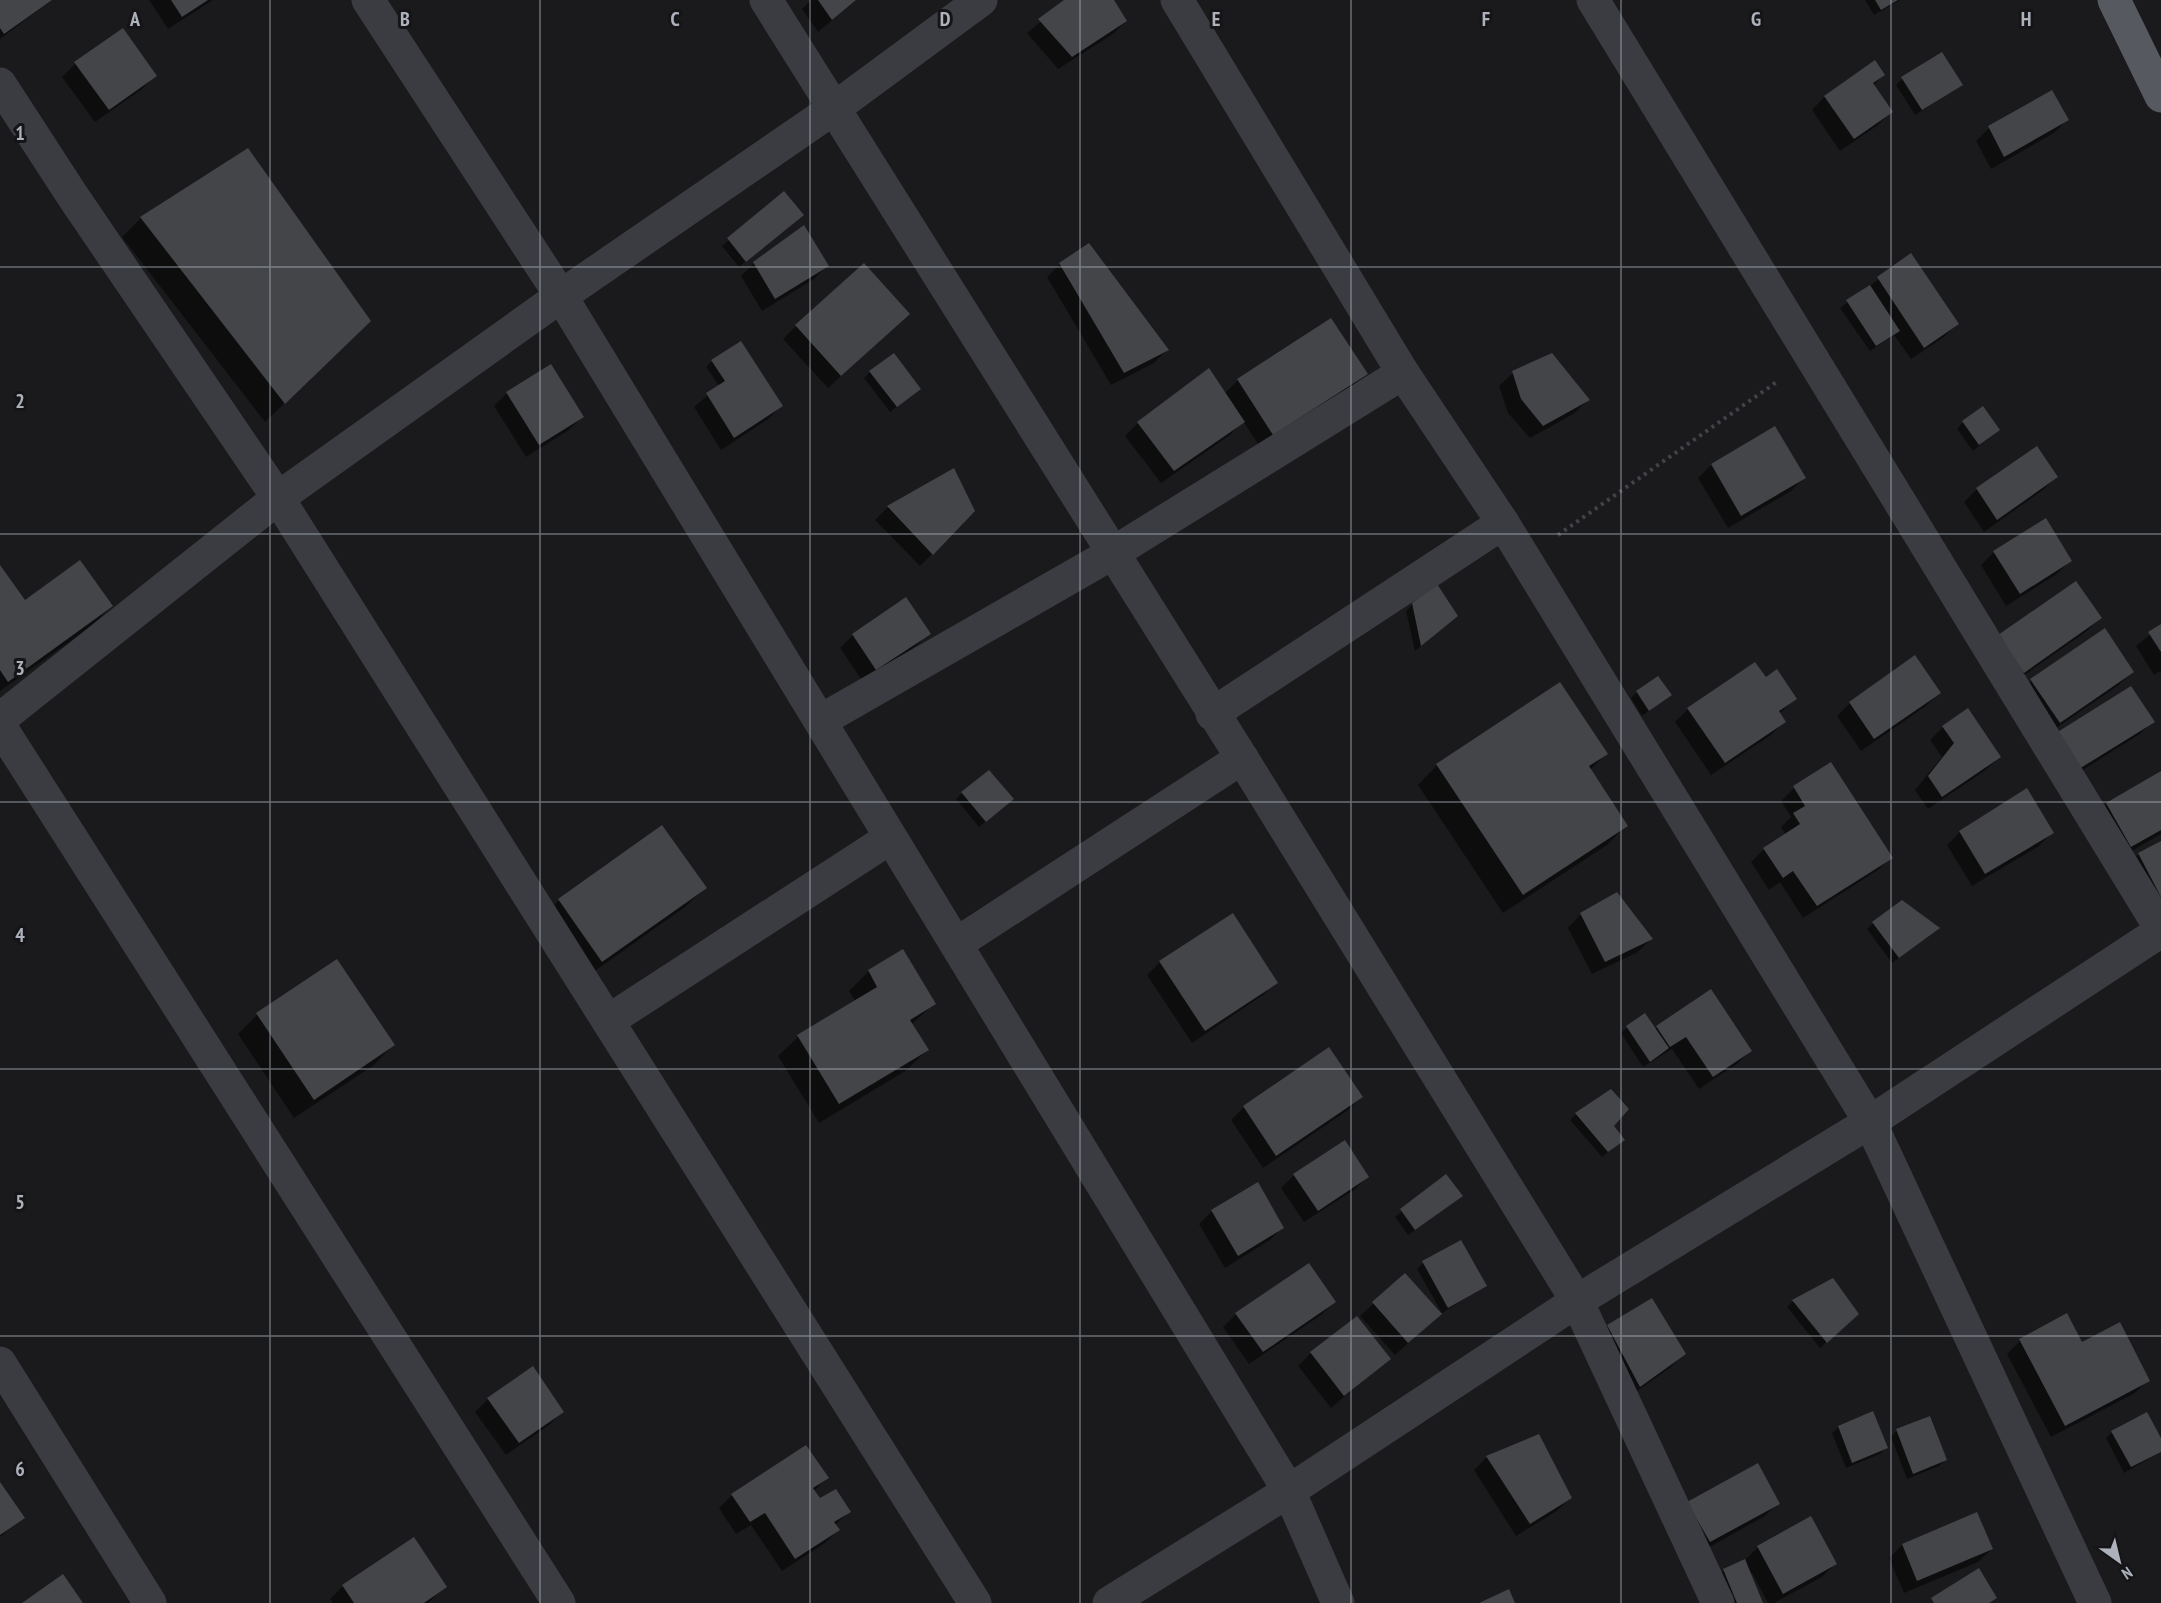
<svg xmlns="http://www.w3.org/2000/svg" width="2161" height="1603" font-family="'PT Sans Narrow',sans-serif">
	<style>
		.shadow { fill: #0007 }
		.building { fill: #444549 }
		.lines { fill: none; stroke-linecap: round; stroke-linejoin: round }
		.path { stroke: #414348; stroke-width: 4; stroke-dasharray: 3 4.5; stroke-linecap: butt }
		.minor { stroke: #3b3c41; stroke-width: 33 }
		.primary { stroke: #575960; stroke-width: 33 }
		.grid { fill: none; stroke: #acb1bc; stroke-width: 1.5; stroke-opacity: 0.55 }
		.grid-label { font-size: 20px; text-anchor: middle; font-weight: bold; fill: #acb1bc; stroke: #151517; stroke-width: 6; stroke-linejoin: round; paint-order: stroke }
	</style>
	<rect width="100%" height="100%" fill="#1a1a1c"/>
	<g class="shadow">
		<path d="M0,0H52L0,39Z"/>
		<path d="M149,0H213L168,29Z"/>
		<path d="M811,0H856L818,32L802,9Z"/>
		<path d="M1067,0H1112L1126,21L1113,34L1058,69L1027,33Z"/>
		<path d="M1865,0H1900L1874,15Z"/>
		<path d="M1875,62L1883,75L1873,86L1891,112L1878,125L1840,151L1812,110L1824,97Z"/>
		<path d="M75,64L155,76L142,89L95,122L62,77Z"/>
		<path d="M1902,79L1961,85L1915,115L1896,85Z"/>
		<path d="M2052,92L2067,120L2054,133L1991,169L1976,141L1989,128Z"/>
		<path d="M784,193L796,221L739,267L722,246Z"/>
		<path d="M141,218L349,341L265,422L122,237Z"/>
		<path d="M803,227L827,266L814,279L762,311L741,276L754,263Z"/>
		<path d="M1911,255L1957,324L1944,337L1911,359L1894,335L1870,351L1840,308Z"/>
		<path d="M1060,264L1167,350L1154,363L1111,385L1047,277Z"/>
		<path d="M796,326L895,327L828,388L783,339Z"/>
		<path d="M712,361L781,406L768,419L721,450L694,407L719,386L706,367Z"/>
		<path d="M870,372L919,389L890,412L864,378Z"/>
		<path d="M1366,373L1353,386L1260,447L1243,421L1230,435L1161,483L1125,436L1138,423L1224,394L1238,380Z"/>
		<path d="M1513,373L1588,400L1575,413L1530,438L1508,413L1499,386Z"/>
		<path d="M507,393L582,417L569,430L526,457L494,406Z"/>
		<path d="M1963,422L1998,430L1973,451L1957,429Z"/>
		<path d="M1775,428L1804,478L1791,491L1728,528L1698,478L1711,465Z"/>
		<path d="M953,471L932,554L920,566L875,520L888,507Z"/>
		<path d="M2056,477L2043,490L1984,532L1964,502L1977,489Z"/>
		<path d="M1994,552L2070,561L2057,574L2006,606L1981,565Z"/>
		<path d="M0,568L24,602L111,606L92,626L0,691Z"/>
		<path d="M1413,604L1449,622L1415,651L1406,611Z"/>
		<path d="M2100,618L2087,631L2010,685L1986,649Z"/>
		<path d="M2161,626V671L2154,675L2136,646Z"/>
		<path d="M929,633L916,646L863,682L840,648L853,635Z"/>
		<path d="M1755,664L1765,679L1795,699L1779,714L1784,722L1771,735L1711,775L1675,722L1688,709Z"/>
		<path d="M2132,672L2119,685L2046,735L2018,694L2031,681Z"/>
		<path d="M2131,688L2153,721L2140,734L2065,781Z"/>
		<path d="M1637,692L1670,695L1642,716L1631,698Z"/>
		<path d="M1939,693L1926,706L1861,751L1837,716L1850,703Z"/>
		<path d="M1943,727L1999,757L1986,770L1928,809L1915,790L1942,757L1930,740Z"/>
		<path d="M1606,754L1590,770L1626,826L1607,845L1503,913L1418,785L1437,765Z"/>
		<path d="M1831,764L1891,857L1878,870L1803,918L1780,882L1769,890L1751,862L1764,849L1786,835L1781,827L1791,817L1781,801L1794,788Z"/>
		<path d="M2161,772V834L2118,859L2094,817L2107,804Z"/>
		<path d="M962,793L1006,805L979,827L956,799Z"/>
		<path d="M661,827L705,888L685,907L582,980L539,919L559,900Z"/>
		<path d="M1960,832H2052L2039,846L1972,886L1947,845Z"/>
		<path d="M2161,843V899L2126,867L2139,854Z"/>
		<path d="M1581,914L1651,939L1638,952L1592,974L1568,928Z"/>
		<path d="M1873,923L1932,934L1892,963L1867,929Z"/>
		<path d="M336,961L393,1045L374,1065L294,1118L238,1034L257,1015Z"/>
		<path d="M1160,962L1276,982L1263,995L1192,1043L1147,975Z"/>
		<path d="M869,971L934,1004L911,1025L927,1050L907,1070L819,1123L778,1056L798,1037L856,1002L849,991Z"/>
		<path d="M1627,1027L1655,1029L1657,1027L1750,1051L1737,1064L1699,1089L1672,1049L1643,1067L1621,1033Z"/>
		<path d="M1361,1097L1348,1110L1263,1168L1231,1120L1244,1107Z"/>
		<path d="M1576,1114L1612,1126L1623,1140L1602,1157L1570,1120Z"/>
		<path d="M1294,1175L1367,1177L1354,1190L1304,1222L1281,1188Z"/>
		<path d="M1446,1177L1454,1202L1408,1235L1395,1217Z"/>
		<path d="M1212,1211L1283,1227L1270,1240L1225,1268L1199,1224Z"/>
		<path d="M1423,1263L1485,1286L1442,1313L1417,1269Z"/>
		<path d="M1405,1275L1427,1326L1395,1355L1360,1316Z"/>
		<path d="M1793,1301L1850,1320L1820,1348L1787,1307Z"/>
		<path d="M1334,1302L1321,1315L1249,1364L1223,1327L1236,1314Z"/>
		<path d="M1608,1326L1684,1354L1671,1367L1627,1398L1595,1340Z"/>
		<path d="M2020,1341L2081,1344L2148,1380L2135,1393L2051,1437L2007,1354Z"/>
		<path d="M1311,1353L1389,1359L1331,1408L1298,1366Z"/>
		<path d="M488,1399L562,1412L549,1425L506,1455L475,1412Z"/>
		<path d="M1839,1427L1886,1448L1880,1454L1846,1468L1832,1433Z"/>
		<path d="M1897,1430L1946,1460L1939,1466L1907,1479L1891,1437Z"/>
		<path d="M2112,1432L2161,1441V1452L2124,1473L2106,1438Z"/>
		<path d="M1487,1457L1570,1498L1557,1511L1516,1536L1474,1470Z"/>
		<path d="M827,1478L814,1491L820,1500L849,1512L835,1525L838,1530L825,1543L782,1571L751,1525L736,1534L719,1508L732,1495Z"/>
		<path d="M0,1485L23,1517L0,1537Z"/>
		<path d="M1688,1503H1778L1765,1516L1697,1554Z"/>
		<path d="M1977,1514L1992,1549L1978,1562L1904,1593L1889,1558L1902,1545Z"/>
		<path d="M1811,1518L1835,1564L1822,1577L1774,1603H1768L1752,1573L1750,1574L1761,1603H1729L1718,1576L1724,1570L1745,1560L1758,1547Z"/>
		<path d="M343,1586L445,1587L428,1603H333L330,1599Z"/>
	</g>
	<g class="building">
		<path d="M0,0H52L4,34L0,28Z"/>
		<path d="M171,0H208L182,17Z"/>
		<path d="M818,0H856L832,20Z"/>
		<path d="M1064,0H1114L1127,21L1072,57L1038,19Z"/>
		<path d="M1875,0H1898L1881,10Z"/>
		<path d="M123,28L157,76L109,110L74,62Z"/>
		<path d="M1942,52L1963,85L1922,110L1901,77Z"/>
		<path d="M1875,60L1885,75L1873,83L1893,112L1854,139L1824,96Z"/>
		<path d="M2052,90L2069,120L2004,157L1988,126Z"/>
		<path d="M248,148L371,321L285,404L140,217Z"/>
		<path d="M784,191L804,215L746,262L727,238Z"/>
		<path d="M804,225L829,266L775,299L753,262Z"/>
		<path d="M1089,243L1169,350L1124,373L1059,263Z"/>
		<path d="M1911,253L1959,324L1924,348L1877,277Z"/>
		<path d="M864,263L910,314L841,376L795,325Z"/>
		<path d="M1870,285L1900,331L1876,346L1846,300Z"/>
		<path d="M1331,318L1368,374L1273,435L1237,379Z"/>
		<path d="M741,341L783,406L734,438L706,393L725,381L711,360Z"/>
		<path d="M894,353L921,389L897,407L869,371Z"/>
		<path d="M1552,353L1590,400L1543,426L1521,399L1512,371Z"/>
		<path d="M551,364L584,417L539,445L506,392Z"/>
		<path d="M1209,368L1245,422L1174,471L1137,422Z"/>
		<path d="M1983,406L2000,430L1979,445L1962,421Z"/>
		<path d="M1775,426L1806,478L1741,516L1711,464Z"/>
		<path d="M2037,446L2058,477L1997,520L1976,488Z"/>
		<path d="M954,468L975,511L933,555L887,506Z"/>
		<path d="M2046,518L2072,561L2020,594L1993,551Z"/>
		<path d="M80,560L113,606L8,682L0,670V565L25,600Z"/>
		<path d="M2076,581L2102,618L2024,673L1998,635Z"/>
		<path d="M1437,584L1458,616L1421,646L1412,603Z"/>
		<path d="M906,597L931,634L876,670L852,634Z"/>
		<path d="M2161,624V652L2148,632Z"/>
		<path d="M2105,628L2134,672L2060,723L2030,679Z"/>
		<path d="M1915,655L1941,693L1874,739L1849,702Z"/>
		<path d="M1755,662L1766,677L1777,669L1797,699L1779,711L1786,722L1725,763L1687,708Z"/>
		<path d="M1658,676L1672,695L1649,711L1636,691Z"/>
		<path d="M1560,682L1608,754L1589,766L1628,826L1523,895L1436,764Z"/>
		<path d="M2131,686L2155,722L2079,769L2056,733Z"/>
		<path d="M1968,708L2001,757L1942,797L1928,776L1954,743L1942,726Z"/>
		<path d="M1831,762L1893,858L1817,906L1793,871L1783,878L1763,848L1800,824L1793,813L1805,806L1793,786Z"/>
		<path d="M989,770L1014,799L986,822L961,792Z"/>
		<path d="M2161,771V830L2131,847L2106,803Z"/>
		<path d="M2027,788L2054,833L1985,874L1959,831Z"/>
		<path d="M662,825L707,888L602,962L558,899Z"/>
		<path d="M2161,841V897L2138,853Z"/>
		<path d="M1617,892L1653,939L1605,962L1580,913Z"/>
		<path d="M1902,900L1940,928L1899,958L1872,922Z"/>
		<path d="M1233,913L1278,983L1205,1031L1159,961Z"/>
		<path d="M903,949L936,1004L910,1020L929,1050L839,1104L797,1035L877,987L868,970Z"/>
		<path d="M337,959L395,1045L314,1100L256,1013Z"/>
		<path d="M1711,989L1752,1051L1713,1077L1686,1037L1670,1047L1656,1026Z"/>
		<path d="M1645,1013L1669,1048L1650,1062L1626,1026Z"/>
		<path d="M1329,1047L1363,1097L1276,1156L1243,1106Z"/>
		<path d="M1611,1089L1629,1109L1614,1126L1625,1140L1608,1152L1575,1113Z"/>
		<path d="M1345,1140L1369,1177L1318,1211L1293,1174Z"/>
		<path d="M1446,1174L1463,1196L1415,1230L1400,1209Z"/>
		<path d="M1258,1182L1284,1228L1238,1256L1211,1210Z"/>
		<path d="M1461,1240L1487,1286L1448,1308L1422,1261Z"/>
		<path d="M1309,1263L1336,1302L1263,1352L1235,1313Z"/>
		<path d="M1405,1273L1442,1314L1408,1343L1372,1302Z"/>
		<path d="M1833,1278L1859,1314L1827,1343L1792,1300Z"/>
		<path d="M1652,1298L1686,1354L1640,1387L1607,1325Z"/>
		<path d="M2067,1313L2082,1342L2120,1322L2150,1381L2065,1426L2019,1339Z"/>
		<path d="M1357,1316L1391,1359L1344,1396L1310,1352Z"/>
		<path d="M533,1366L564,1412L519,1443L487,1398Z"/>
		<path d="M1873,1411L1888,1448L1852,1463L1838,1426Z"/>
		<path d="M2147,1412L2161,1438V1452L2131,1467L2111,1431Z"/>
		<path d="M1930,1416L1947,1460L1913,1474L1896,1429Z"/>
		<path d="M1539,1434L1572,1498L1530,1524L1486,1456Z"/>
		<path d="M806,1445L829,1478L813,1488L820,1498L836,1489L851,1512L834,1522L840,1530L795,1559L765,1513L750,1522L731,1494Z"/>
		<path d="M1758,1463L1780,1504L1710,1542L1687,1502Z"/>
		<path d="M0,1482L25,1518L0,1535Z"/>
		<path d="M1977,1512L1993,1549L1917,1581L1902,1544Z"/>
		<path d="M1811,1516L1837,1564L1783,1594L1757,1546Z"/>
		<path d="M414,1537L447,1587L424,1603H354L342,1585Z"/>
		<path d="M1745,1559L1763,1603H1737L1723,1569Z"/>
		<path d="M1979,1568L1997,1598L1989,1603H1934L1931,1598Z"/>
		<path d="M63,1574L83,1603H22Z"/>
		<path d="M1509,1589L1515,1603H1479Z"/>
	</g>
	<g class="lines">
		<path class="path" d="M1558,535L1778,381"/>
		<g class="minor">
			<path d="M368,0L561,296L1289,1491L1338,1603"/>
			<path d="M766,0L1242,758L1577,1301L1718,1603"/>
			<path d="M1177,0L1403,373L1503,523L1870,1122L2095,1603"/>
			<path d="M1593,0L2161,929"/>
			<path d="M0,84L72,195L278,498L975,1603"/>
			<path d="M1212,714L1503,523"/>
			<path d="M0,719L278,498L561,296L836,107L981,0"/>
			<path d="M820,721L1113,553L1403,373"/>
			<path d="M0,726L559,1603"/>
			<path d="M956,944L1242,758"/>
			<path d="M608,1021L890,838"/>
			<path d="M0,1363L150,1603"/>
			<path d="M1109,1603L1289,1491L1577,1301L1870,1122L2161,931"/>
		</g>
		<path class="primary" d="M2114,0L2161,96"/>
	</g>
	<path class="grid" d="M270,0V1603M540,0V1603M810,0V1603M1080,0V1603M1351,0V1603M1621,0V1603M1891,0V1603M0,267H2161M0,534H2161M0,802H2161M0,1069H2161M0,1336H2161"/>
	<g class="grid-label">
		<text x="135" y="26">A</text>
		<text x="405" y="26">B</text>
		<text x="675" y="26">C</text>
		<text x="945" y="26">D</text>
		<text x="1216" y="26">E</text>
		<text x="1486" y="26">F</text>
		<text x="1756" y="26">G</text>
		<text x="2026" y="26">H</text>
		<text x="20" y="140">1</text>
		<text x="20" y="408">2</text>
		<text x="20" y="675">3</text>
		<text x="20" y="942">4</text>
		<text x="20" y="1209">5</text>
		<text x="20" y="1476">6</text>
	</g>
	<g transform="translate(2119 1561) rotate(146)" stroke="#151517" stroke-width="4.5" paint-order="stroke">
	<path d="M0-4.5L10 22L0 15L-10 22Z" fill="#acb1bc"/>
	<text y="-9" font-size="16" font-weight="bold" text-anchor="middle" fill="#acb1bc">N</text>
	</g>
</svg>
